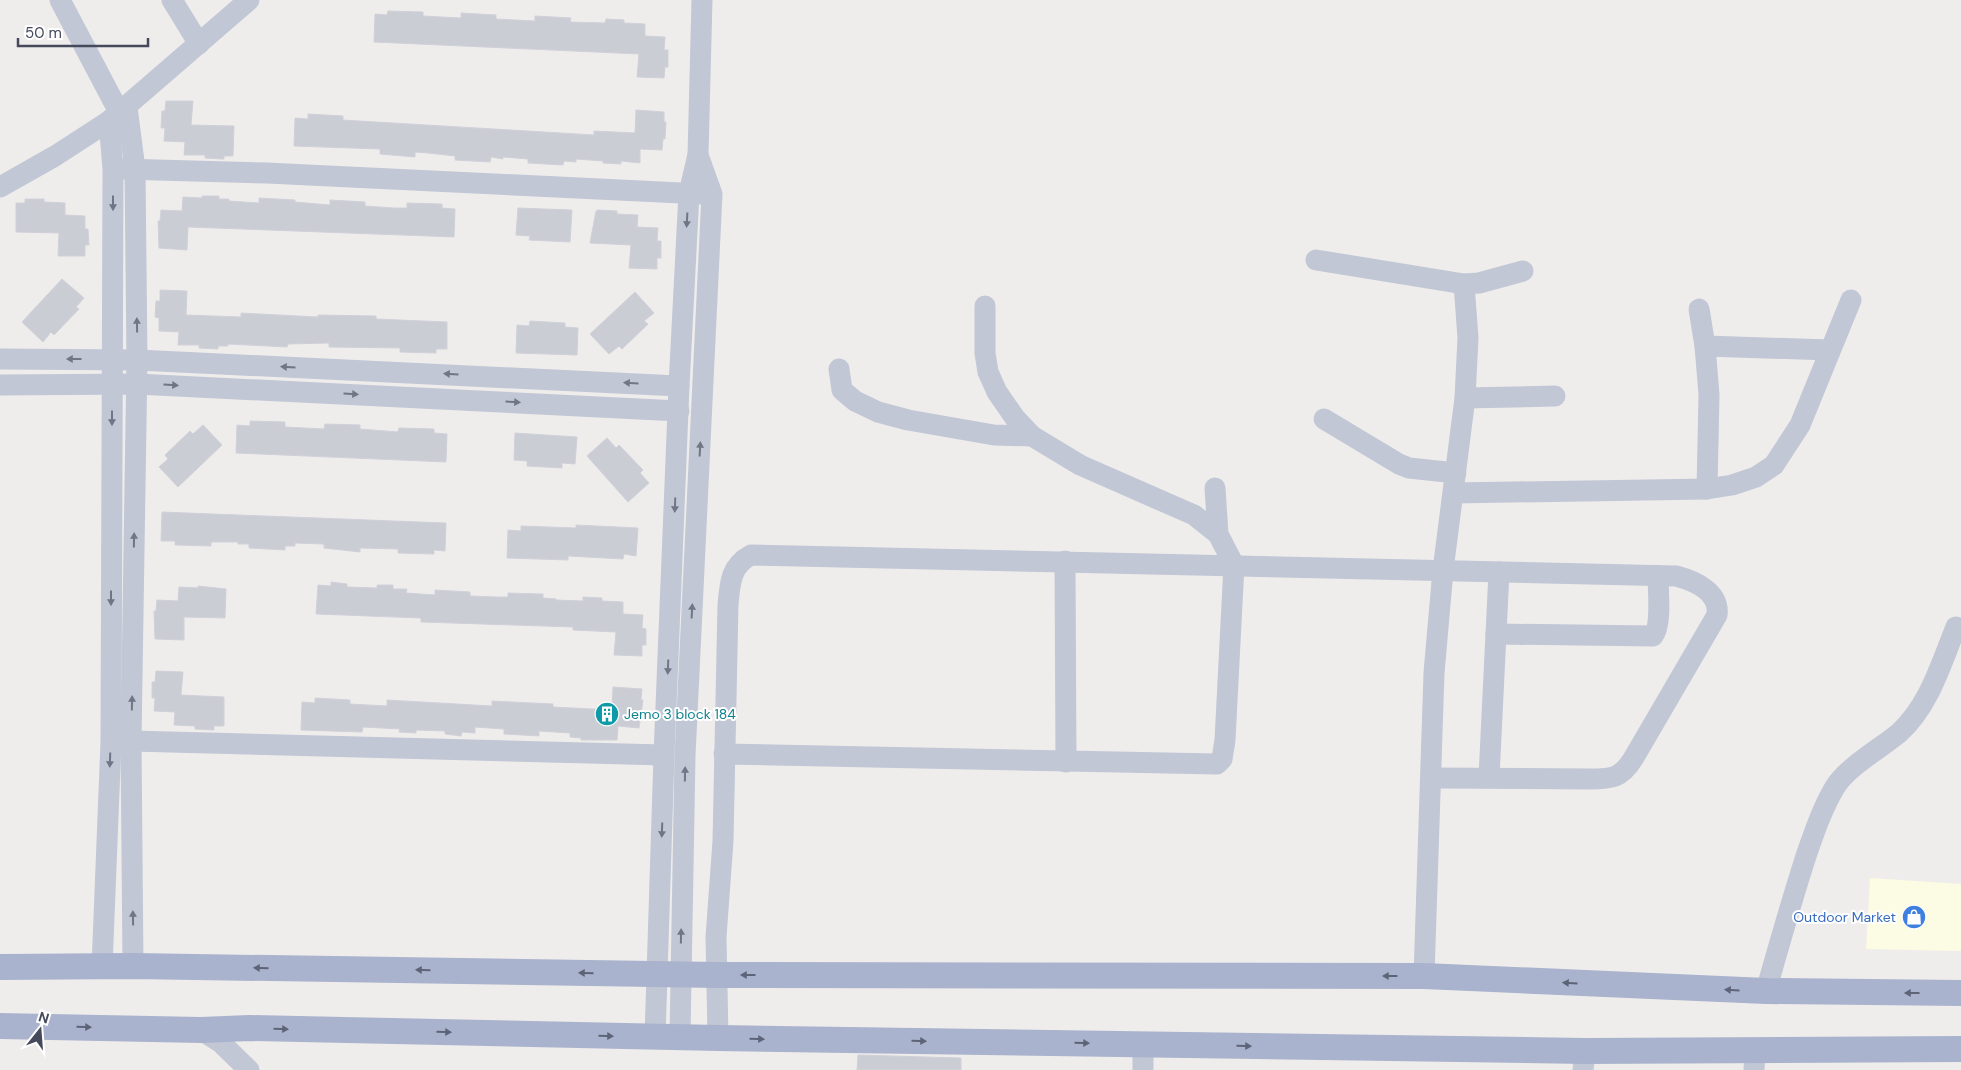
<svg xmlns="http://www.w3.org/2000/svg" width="1961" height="1070" font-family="'DM Sans',sans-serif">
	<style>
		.commercial { fill: #fcfbe3 }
		.building { fill: #cbcdd5; stroke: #d0d0d9 }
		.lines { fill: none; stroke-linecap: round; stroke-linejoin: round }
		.minor { stroke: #c2c7d5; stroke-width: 21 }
		.major { stroke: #aab3cd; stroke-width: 26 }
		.oneway { fill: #707686 }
		.oneway2 { fill: #5e6478 }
		.labels { text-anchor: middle; stroke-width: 4; stroke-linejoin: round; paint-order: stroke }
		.culture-label { font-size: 14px; fill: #0d838f; stroke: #fff; text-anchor: start }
		.shop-label { font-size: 14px; fill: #366cbe; stroke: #fff; text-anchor: end }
	</style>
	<rect width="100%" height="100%" fill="#efedec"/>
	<path class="commercial" d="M1870,878L1961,884V951L1866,949Z"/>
	<g class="building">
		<path d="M388,11L423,12V16L461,18V13L496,15V19L535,21V16L571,18L570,22L605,23L606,19L624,20V23L645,24V36L665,37L664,50H668V67H665L664,78L637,77L639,54L374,42L375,14L387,15Z"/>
		<path d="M166,101H193L191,125L234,126L233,156H224V159H221L205,158V155H184L185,142L164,141L165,128H161L162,111H165Z"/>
		<path d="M636,110L664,112V122H666L665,139H663L662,150L640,149V163L621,161V164L603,163V161L576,159V162L564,161L563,165L528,163V159L503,157V159L491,157L490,162L455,160V156L428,153L415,152V157L380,154V149L294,146L295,118L308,119V114L343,116V120L594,135V131L635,133Z"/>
		<path d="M202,196H219V199H229V201L259,203V198L295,200V202L330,205V200L365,202V206L394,208H407V203L442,204V208L455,209L454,237L188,227L187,250L159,248L158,221H160L161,210L182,211L183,197L202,198Z"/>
		<path d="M25,199H44V202L65,203V215L85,216V229H88L89,245H85V256H58L59,233L16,232V203H25Z"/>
		<path d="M518,208L572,210L570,242L529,240L530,236L516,235Z"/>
		<path d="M598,210L617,211V214L638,215L637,227L658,228L657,241H661V258H657V269L629,268L631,245L590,243L596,211Z"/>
		<path d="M62,279L84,298L76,307L79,309L54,335L51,332L43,342L22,322Z"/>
		<path d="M160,290L187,291L186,315L241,317V313L318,317V315L376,316V319L447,322V349H436V353L400,352V348L329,347V343L288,344L287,347L228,344V346H218V349L199,348V345H178L179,332L159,331V318L155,317L156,301H160Z"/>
		<path d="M635,292L654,313L644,321L648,324L622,349L619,346L609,354L590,334Z"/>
		<path d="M530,321L565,323V327L578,328L577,355L516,353L517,325L529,326Z"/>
		<path d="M250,421L285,422V427L324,429L325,424L360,425V429L398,432L399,428L434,429V433L447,434L446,462L236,453L237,425L250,426Z"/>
		<path d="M203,425L222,445L178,487L159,467L168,459L165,455L190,431L193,434Z"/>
		<path d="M515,433L577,437L575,464L562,463V468L527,466V461L514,460Z"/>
		<path d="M607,438L616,448L619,445L643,470L640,473L649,483L628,502L587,456Z"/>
		<path d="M162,512L446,523L445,551L434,550V554L398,553V549L360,548V552L324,548V544L295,543V546H285V550L249,548V544H238V542H211V546L175,545V541H161Z"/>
		<path d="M576,525L638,528L636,556L624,554L623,559L568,556V560L507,558L508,530L521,531V526L576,528Z"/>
		<path d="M331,582L347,584V587L377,588V585H393V589H407L406,593L435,595V590L470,592V596L496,597H508V593L543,594V598L556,599V600L583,601V597L602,598V601L623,602V614L643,615L642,628L646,629V645H642V656L614,655L616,632L573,630V627L421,622V618L316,614L318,585L331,586Z"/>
		<path d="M198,586L226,589L225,618L184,617V640L155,639L154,611H156L157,600L178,601L179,587L198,588Z"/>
		<path d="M156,671L183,672L181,695L224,697V726H214V730L195,729V726L174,725L175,712L154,711L155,698H152V682H155Z"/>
		<path d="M613,687L642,689L641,700H643L639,728L618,726L617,740H581V738L570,737V733L539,731V736L504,734V729L475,727V733L462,732L461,736L445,734V731L416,730V733L399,732L400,729L363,727L362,732L301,730L302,702L315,703V698L350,700V704L387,706V700L492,706V701L553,704V707L612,710Z"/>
		<path d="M858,1055L961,1058V1070H857Z"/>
	</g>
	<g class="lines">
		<g class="minor">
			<path d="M60,0L119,112"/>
			<path d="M172,0L199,44"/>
			<path d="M127,107L135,169L137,360L131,741L133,966"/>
			<path d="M121,169L267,173L702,194"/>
			<path d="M0,187L55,156L109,121L249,0"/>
			<path d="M1316,260L1464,284L1479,283L1523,271"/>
			<path d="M985,306V353L988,372L997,392L1015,418L1032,436L1080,465L1194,515L1218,534"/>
			<path d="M1699,309L1705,346L1709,395L1707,489"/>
			<path d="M1705,346L1830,350"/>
			<path d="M0,359L137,360L679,386"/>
			<path d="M839,369L842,390L855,401L878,412L908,420L994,435L1032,436"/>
			<path d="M0,385L137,384L679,411"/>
			<path d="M1465,398L1555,396"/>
			<path d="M1324,419L1399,464L1409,468L1456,473"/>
			<path d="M1454,493L1707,489L1732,485L1756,477L1774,465L1800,425L1851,300"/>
			<path d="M1065,561L1066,762"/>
			<path d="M1496,634L1653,636C1662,626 1658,590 1658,576"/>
			<path d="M131,741L664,755"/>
			<path d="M724,754L1217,764L1222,759L1225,740L1234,565L1218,534L1215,488"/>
			<path d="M1489,777L1499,572"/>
			<path d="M102,967L111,742L113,169L109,121"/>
			<path d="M1424,976L1434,673L1443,570L1465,398L1468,338L1464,284"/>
			<path d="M1766,991C1779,945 1792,899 1807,853C1815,830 1823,807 1835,787C1847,767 1881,748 1899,733C1929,706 1941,664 1956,627"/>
			<path d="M201,1030L220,1042L249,1070"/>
			<path d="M655,1037L664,755L679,386L689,193L698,155L702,0"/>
			<path d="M680,1037L685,756L712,194L698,155"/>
			<path d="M718,1038L716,937L723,841L728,605C730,584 730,566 751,555L1676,576C1695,581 1720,592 1717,615L1633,759C1621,778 1612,779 1590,779L1431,778"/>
			<path d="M1143,1044V1070"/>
			<path d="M1583,1070L1585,1051"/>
			<path d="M1754,1070L1755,1049"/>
		</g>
		<g class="major">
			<path d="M0,967L133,966L718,975L1424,976L1766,991L1961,993"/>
			<path d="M0,1026L201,1030L249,1028L718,1038L1585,1051L1961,1049"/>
		</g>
	</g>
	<defs><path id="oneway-solid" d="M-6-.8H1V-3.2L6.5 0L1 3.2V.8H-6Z" transform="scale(1.25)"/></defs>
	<g class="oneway">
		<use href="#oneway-solid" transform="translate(113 203) rotate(90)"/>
		<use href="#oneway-solid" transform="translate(687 220) rotate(93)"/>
		<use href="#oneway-solid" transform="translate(137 325) rotate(-91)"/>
		<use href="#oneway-solid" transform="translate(74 359) rotate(180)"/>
		<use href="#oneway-solid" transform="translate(288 367) rotate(-177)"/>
		<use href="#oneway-solid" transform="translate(451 374) rotate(-177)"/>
		<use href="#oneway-solid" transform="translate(631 383) rotate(-177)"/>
		<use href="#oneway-solid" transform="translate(171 385) rotate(3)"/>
		<use href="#oneway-solid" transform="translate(351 394) rotate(3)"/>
		<use href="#oneway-solid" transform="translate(513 402) rotate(3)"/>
		<use href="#oneway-solid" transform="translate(112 418) rotate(90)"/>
		<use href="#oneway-solid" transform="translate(700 449) rotate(-87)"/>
		<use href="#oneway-solid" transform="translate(675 505) rotate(92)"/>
		<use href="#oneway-solid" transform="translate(134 540) rotate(-89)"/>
		<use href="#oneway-solid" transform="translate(111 598) rotate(90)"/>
		<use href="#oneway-solid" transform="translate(692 611) rotate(-87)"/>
		<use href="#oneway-solid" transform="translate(668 667) rotate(92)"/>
		<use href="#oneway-solid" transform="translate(132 703) rotate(-89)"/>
		<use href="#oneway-solid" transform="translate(110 760) rotate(92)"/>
		<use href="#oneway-solid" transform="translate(685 774) rotate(-89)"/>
		<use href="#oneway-solid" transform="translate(662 830) rotate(92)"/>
		<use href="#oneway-solid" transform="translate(133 918) rotate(-91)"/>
		<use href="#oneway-solid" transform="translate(681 936) rotate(-89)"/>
	</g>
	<g class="oneway2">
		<use href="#oneway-solid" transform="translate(261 968) rotate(-179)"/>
		<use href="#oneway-solid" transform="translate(423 970) rotate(-179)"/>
		<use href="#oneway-solid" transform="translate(586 973) rotate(-179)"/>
		<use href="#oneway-solid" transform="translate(748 975) rotate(-180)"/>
		<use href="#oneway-solid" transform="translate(1390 976) rotate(-180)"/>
		<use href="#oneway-solid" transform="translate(1570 983) rotate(-177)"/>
		<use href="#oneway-solid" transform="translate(1732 990) rotate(-177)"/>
		<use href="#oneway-solid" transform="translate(1912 993) rotate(-180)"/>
		<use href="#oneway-solid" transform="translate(84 1027) rotate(1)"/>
		<use href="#oneway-solid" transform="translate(281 1029) rotate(1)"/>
		<use href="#oneway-solid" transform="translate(444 1032) rotate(1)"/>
		<use href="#oneway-solid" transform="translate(606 1036) rotate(1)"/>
		<use href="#oneway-solid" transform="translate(757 1039) rotate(1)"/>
		<use href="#oneway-solid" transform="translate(919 1041) rotate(1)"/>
		<use href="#oneway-solid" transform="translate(1082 1043) rotate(1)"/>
		<use href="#oneway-solid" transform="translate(1244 1046) rotate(1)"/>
	</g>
	<defs>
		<g id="building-disc" transform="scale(1.25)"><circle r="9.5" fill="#0f9aa8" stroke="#fff"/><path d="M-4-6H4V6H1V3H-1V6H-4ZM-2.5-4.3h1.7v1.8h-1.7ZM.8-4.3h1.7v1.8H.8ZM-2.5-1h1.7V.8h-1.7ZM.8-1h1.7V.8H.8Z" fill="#fff"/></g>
		<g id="shop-disc" transform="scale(1.25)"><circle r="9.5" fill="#3f7fe0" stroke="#fff"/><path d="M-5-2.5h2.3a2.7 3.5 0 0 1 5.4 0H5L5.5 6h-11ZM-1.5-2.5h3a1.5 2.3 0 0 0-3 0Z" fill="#fff"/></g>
	</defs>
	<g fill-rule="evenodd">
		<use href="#building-disc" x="607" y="714"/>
		<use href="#shop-disc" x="1914" y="917"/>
	</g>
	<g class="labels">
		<g class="culture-label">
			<text x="624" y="719">Jemo 3 block 184</text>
		</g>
		<g class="shop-label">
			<text x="1896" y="922">Outdoor Market</text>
		</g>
	</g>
	<g transform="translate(40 1030) rotate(17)" stroke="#ffffff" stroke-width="4" paint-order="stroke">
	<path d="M0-4L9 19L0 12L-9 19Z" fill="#444a5b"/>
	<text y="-8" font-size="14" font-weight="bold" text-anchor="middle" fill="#444a5b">N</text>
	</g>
	<path d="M18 38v8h130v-8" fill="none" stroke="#444a5b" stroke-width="2.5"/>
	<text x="25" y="38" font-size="15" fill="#444a5b" stroke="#ffffff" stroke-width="4" paint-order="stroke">50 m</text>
</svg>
